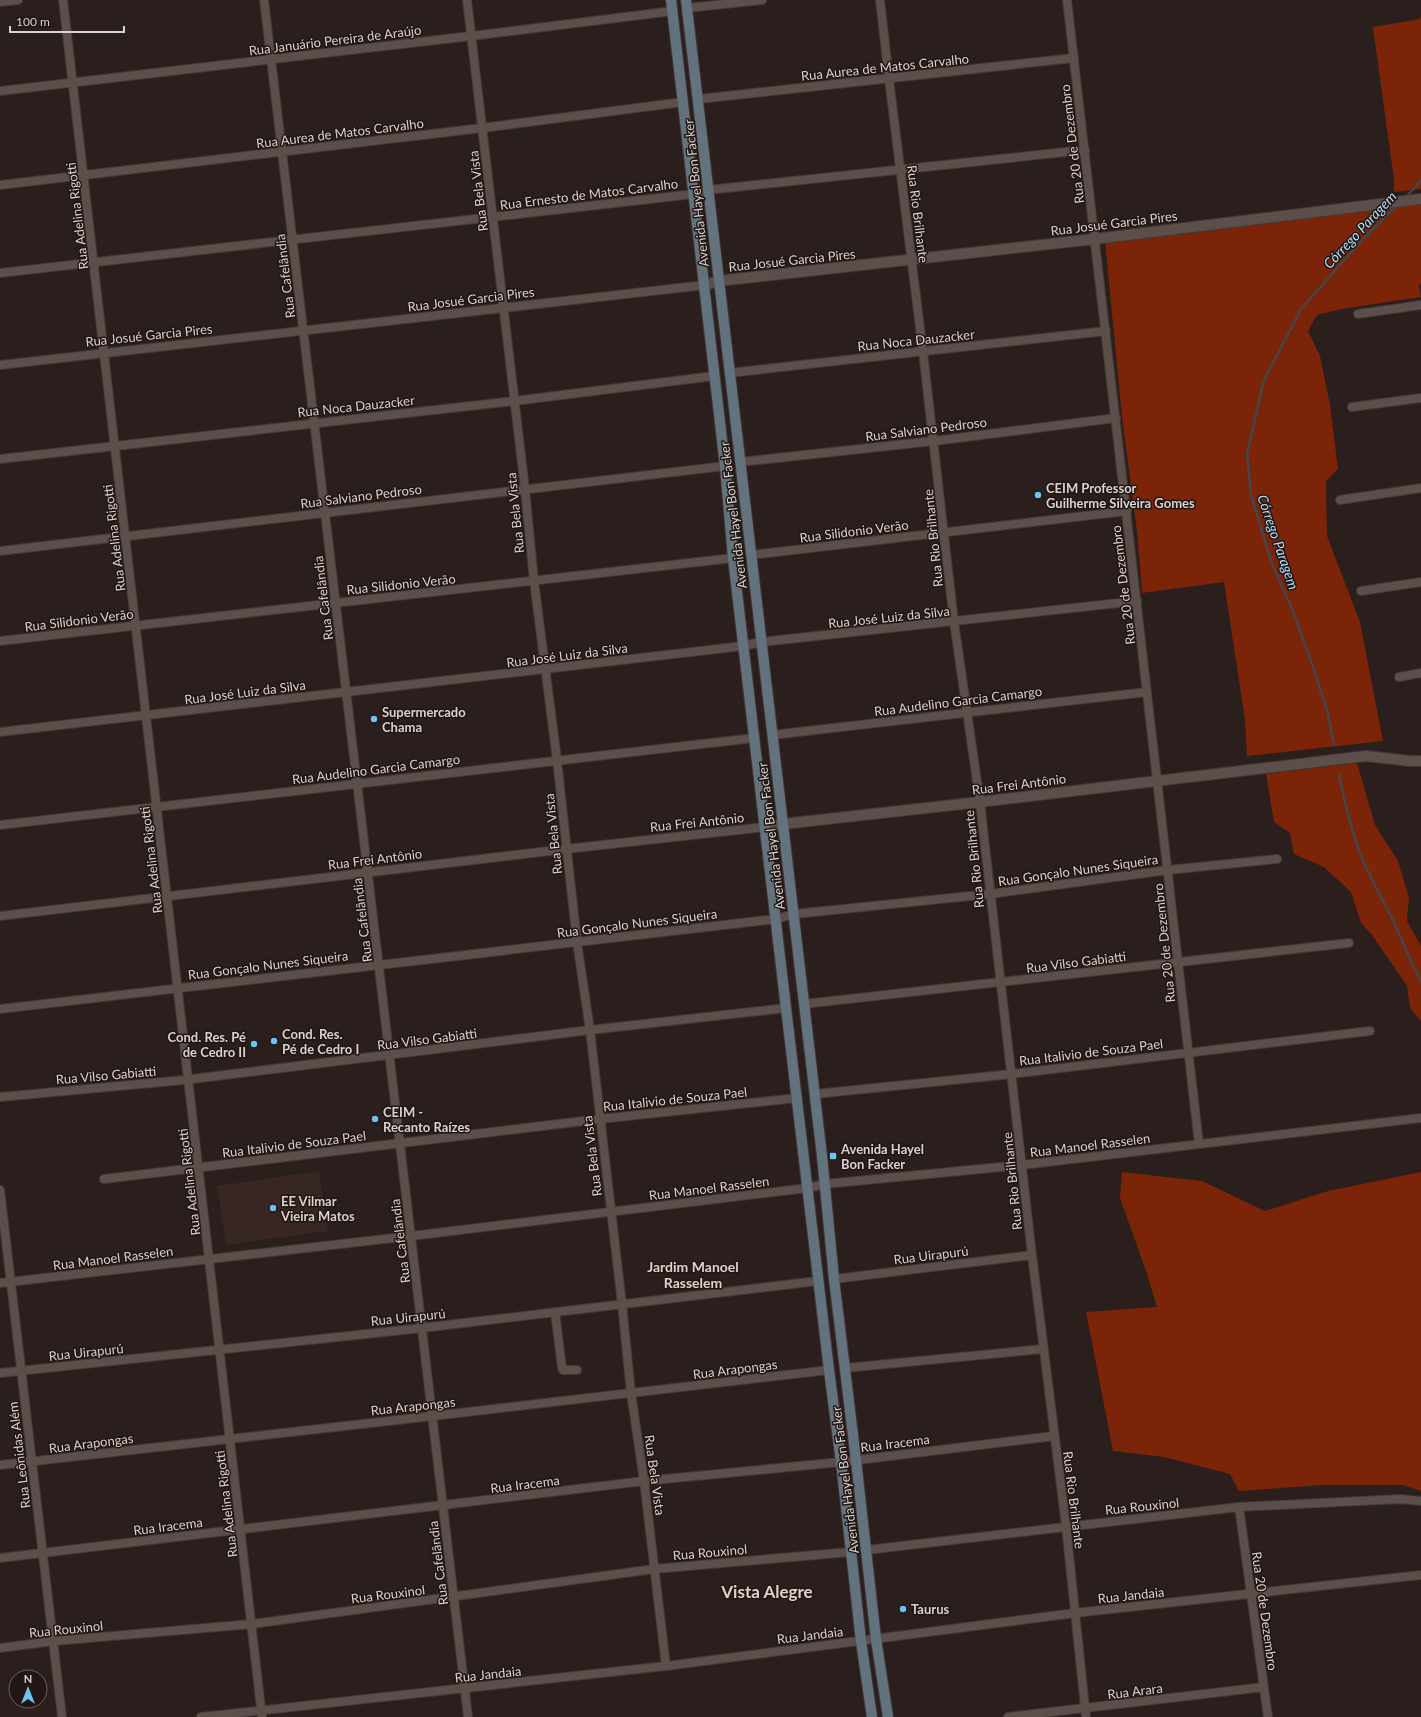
<svg xmlns="http://www.w3.org/2000/svg" width="1421" height="1717" font-family="Lato,sans-serif">
	<style>
		.built { fill: #372621 }
		.forest { fill: #7b2408 }
		.lines { fill: none; stroke-linecap: round; stroke-linejoin: round }
		.stream { stroke: #43474c; stroke-width: 2.5 }
		.minor-casing { stroke: #433936; stroke-width: 10 }
		.tertiary-casing { stroke: #433936; stroke-width: 12 }
		.secondary-casing { stroke: #433936; stroke-width: 12 }
		.minor { stroke: #5c4f4b; stroke-width: 8 }
		.tertiary { stroke: #5c4f4b; stroke-width: 10 }
		.secondary { stroke: #63737e; stroke-width: 10 }
		.poi-dot { fill: #6cc3f2; stroke: #211613; stroke-width: 1.5 }
		.labels { text-anchor: middle; stroke-width: 3; stroke-linejoin: round; paint-order: stroke }
		.street-label { font-size: 13px; fill: #dad2d0; stroke: #211613 }
		.poi-label { font-size: 13px; font-weight: bold; fill: #dad2d0; stroke: #211613; text-anchor: start }
		.water-label { font-size: 14px; font-style: italic; fill: #afdffa; stroke: #211613 }
		.neighbourhood-label { font-size: 14px; font-weight: bold; fill: #e0d0cc; stroke: #211613 }
		.district-label { font-size: 17px; font-weight: bold; fill: #e0d0cc; stroke: #211613 }
	</style>
	<rect width="100%" height="100%" fill="#2a1f1c"/>
	<path class="built" d="M319,1171L328,1231L226,1245L217,1186Z"/>
	<g class="forest">
		<path d="M1421,16V189L1394,192V180L1373,27L1420,19Z"/>
		<path d="M1421,203V284H1419L1421,297L1342,309L1317,315L1308,331L1320,356L1330,405L1338,469L1326,481L1327,536L1360,622L1383,741L1247,756L1245,720L1224,582L1142,593L1137,531L1122,417L1105,241Z"/>
		<path d="M1357,763L1375,825L1398,861L1409,898L1407,921L1421,946V1021L1410,1008L1407,986L1372,935L1361,923L1351,892L1324,867L1294,854L1290,833L1274,822L1266,774Z"/>
		<path d="M1122,1172L1202,1181L1265,1211L1328,1191L1421,1172V1491L1403,1485H1323L1239,1491L1230,1474L1164,1457L1113,1451L1086,1312L1157,1307L1145,1268L1120,1198Z"/>
	</g>
	<g class="lines">
		<g class="stream">
			<path d="M1405,198L1421,181"/>
			<path d="M1334,744L1327,710L1311,661L1291,606L1272,564L1251,495L1247,454L1264,380L1301,309L1364,238L1397,205"/>
			<path d="M1339,774C1344,799 1350,824 1358,848C1367,873 1381,896 1393,920C1403,941 1410,962 1421,981"/>
		</g>
		<g class="minor-casing">
			<g id="minor">
				<path d="M63,0L262,1717"/>
				<path d="M264,0L468,1717"/>
				<path d="M467,0L525,489L534,581L557,760L577,942L590,1030L622,1304L631,1393L644,1481L666,1666"/>
				<path d="M880,0L889,79L923,352L954,622L980,802L1032,1255L1066,1526L1086,1717"/>
				<path d="M1067,0L1199,1144"/>
				<path d="M0,2L18,0"/>
				<path d="M687,8L762,0"/>
				<path d="M0,91L471,36L673,11"/>
				<path d="M699,99L1074,58"/>
				<path d="M0,185L482,128L683,102"/>
				<path d="M0,273L694,194L708,190L1085,150"/>
				<path d="M1358,314L1421,305"/>
				<path d="M0,365L705,285"/>
				<path d="M729,373L1106,331"/>
				<path d="M1352,407L1421,398"/>
				<path d="M0,459L514,401L714,376"/>
				<path d="M740,462L934,441L1116,418"/>
				<path d="M1340,500L1421,488"/>
				<path d="M0,551L725,466"/>
				<path d="M751,555L1127,511"/>
				<path d="M1361,591L1421,582"/>
				<path d="M0,641L733,558"/>
				<path d="M1399,677L1421,673"/>
				<path d="M0,732L743,646L761,642L1137,601"/>
				<path d="M772,735L1147,692"/>
				<path d="M0,825L754,738"/>
				<path d="M0,916L566,849L765,827"/>
				<path d="M804,1004L1349,943"/>
				<path d="M0,1009L776,919L794,914L990,894L1168,870L1277,859"/>
				<path d="M815,1094L1012,1074L1370,1031"/>
				<path d="M0,1097L184,1080L590,1030L786,1008"/>
				<path d="M104,1179L600,1119L797,1098"/>
				<path d="M0,1190L62,1717"/>
				<path d="M834,1279L1032,1255"/>
				<path d="M0,1283L411,1236L807,1188L825,1184L1022,1165L1421,1118"/>
				<path d="M555,1312L562,1368L563,1370H577"/>
				<path d="M845,1368L1043,1349"/>
				<path d="M0,1373L422,1328L818,1281"/>
				<path d="M0,1465L433,1416L829,1370"/>
				<path d="M1239,1507L1268,1717"/>
				<path d="M866,1550L1239,1507L1400,1499L1421,1501"/>
				<path d="M0,1558L644,1481L841,1462L1054,1436"/>
				<path d="M0,1648L54,1641L252,1624L654,1569L850,1552"/>
				<path d="M201,1717L666,1666L1075,1613L1421,1575"/>
				<path d="M1008,1717L1264,1687"/>
			</g>
		</g>
		<g class="tertiary-casing">
			<g id="tertiary">
				<path d="M705,285L718,281L1095,239L1421,199"/>
				<path d="M765,827L783,824L980,802L1366,756L1410,761H1421"/>
			</g>
		</g>
		<g class="secondary-casing">
			<g id="secondary">
				<path d="M671,0L725,466L733,558L786,1008L829,1370L841,1462L861,1641L872,1717"/>
				<path d="M686,0C731,385 777,771 822,1156L834,1279L856,1460L866,1550L876,1639L888,1717"/>
			</g>
		</g>
		<use href="#minor" class="minor"/>
		<use href="#tertiary" class="tertiary"/>
		<use href="#secondary" class="secondary"/>
	</g>
	<g class="poi-dot">
		<circle cx="1038" cy="495" r="4"/>
		<circle cx="374" cy="719" r="4"/>
		<circle cx="274" cy="1041" r="4"/>
		<circle cx="254" cy="1044" r="4"/>
		<circle cx="375" cy="1119" r="4"/>
		<rect x="829" y="1152" width="8" height="8" rx="2"/>
		<circle cx="273" cy="1208" r="4"/>
		<circle cx="903" cy="1609" r="4"/>
	</g>
	<g class="labels">
		<g class="street-label">
			<text transform="translate(335 40) rotate(-7)" y="5">Rua Januário Pereira de Araújo</text>
			<text transform="translate(885 67) rotate(-6)" y="5">Rua Aurea de Matos Carvalho</text>
			<text transform="translate(340 133) rotate(-7)" y="5">Rua Aurea de Matos Carvalho</text>
			<text transform="translate(1072 144) rotate(-97)" y="5">Rua 20 de Dezembro</text>
			<text transform="translate(478 191) rotate(-97)" y="5">Rua Bela Vista</text>
			<text transform="translate(696 193) rotate(-96)" y="5">Avenida Hayel Bon Facker</text>
			<text transform="translate(589 194) rotate(-7)" y="5">Rua Ernesto de Matos Carvalho</text>
			<text transform="translate(918 214) rotate(83)" y="5">Rua Rio Brilhante</text>
			<text transform="translate(77 216) rotate(-97)" y="5">Rua Adelina Rigotti</text>
			<text transform="translate(1114 223) rotate(-7)" y="5">Rua Josué Garcia Pires</text>
			<text transform="translate(792 260) rotate(-6)" y="5">Rua Josué Garcia Pires</text>
			<text transform="translate(285 276) rotate(-97)" y="5">Rua Cafelândia</text>
			<text transform="translate(471 299) rotate(-7)" y="5">Rua Josué Garcia Pires</text>
			<text transform="translate(149 335) rotate(-6)" y="5">Rua Josué Garcia Pires</text>
			<text transform="translate(916 340) rotate(-6)" y="5">Rua Noca Dauzacker</text>
			<text transform="translate(356 406) rotate(-6)" y="5">Rua Noca Dauzacker</text>
			<text transform="translate(926 429) rotate(-7)" y="5">Rua Salviano Pedroso</text>
			<text transform="translate(361 496) rotate(-7)" y="5">Rua Salviano Pedroso</text>
			<text transform="translate(515 513) rotate(-96)" y="5">Rua Bela Vista</text>
			<text transform="translate(733 515) rotate(-97)" y="5">Avenida Hayel Bon Facker</text>
			<text transform="translate(854 531) rotate(-7)" y="5">Rua Silidonio Verão</text>
			<text transform="translate(114 538) rotate(-97)" y="5">Rua Adelina Rigotti</text>
			<text transform="translate(933 538) rotate(-96)" y="5">Rua Rio Brilhante</text>
			<text transform="translate(401 584) rotate(-6)" y="5">Rua Silidonio Verão</text>
			<text transform="translate(1123 585) rotate(-97)" y="5">Rua 20 de Dezembro</text>
			<text transform="translate(323 598) rotate(-97)" y="5">Rua Cafelândia</text>
			<text transform="translate(889 617) rotate(-6)" y="5">Rua José Luiz da Silva</text>
			<text transform="translate(79 620) rotate(-7)" y="5">Rua Silidonio Verão</text>
			<text transform="translate(567 655) rotate(-7)" y="5">Rua José Luiz da Silva</text>
			<text transform="translate(245 692) rotate(-7)" y="5">Rua José Luiz da Silva</text>
			<text transform="translate(958 701) rotate(-7)" y="5">Rua Audelino Garcia Camargo</text>
			<text transform="translate(376 769) rotate(-7)" y="5">Rua Audelino Garcia Camargo</text>
			<text transform="translate(1019 784) rotate(-7)" y="5">Rua Frei Antônio</text>
			<text transform="translate(697 822) rotate(-6)" y="5">Rua Frei Antônio</text>
			<text transform="translate(553 834) rotate(-96)" y="5">Rua Bela Vista</text>
			<text transform="translate(771 836) rotate(-97)" y="5">Avenida Hayel Bon Facker</text>
			<text transform="translate(375 859) rotate(-7)" y="5">Rua Frei Antônio</text>
			<text transform="translate(974 859) rotate(-96)" y="5">Rua Rio Brilhante</text>
			<text transform="translate(151 860) rotate(-97)" y="5">Rua Adelina Rigotti</text>
			<text transform="translate(1078 870) rotate(-8)" y="5">Rua Gonçalo Nunes Siqueira</text>
			<text transform="translate(362 920) rotate(-97)" y="5">Rua Cafelândia</text>
			<text transform="translate(637 923) rotate(-7)" y="5">Rua Gonçalo Nunes Siqueira</text>
			<text transform="translate(1164 943) rotate(-96)" y="5">Rua 20 de Dezembro</text>
			<text transform="translate(1076 962) rotate(-7)" y="5">Rua Vilso Gabiatti</text>
			<text transform="translate(268 965) rotate(-7)" y="5">Rua Gonçalo Nunes Siqueira</text>
			<text transform="translate(427 1039) rotate(-7)" y="5">Rua Vilso Gabiatti</text>
			<text transform="translate(1091 1052) rotate(-7)" y="5">Rua Italivio de Souza Pael</text>
			<text transform="translate(106 1075) rotate(-5)" y="5">Rua Vilso Gabiatti</text>
			<text transform="translate(675 1099) rotate(-6)" y="5">Rua Italivio de Souza Pael</text>
			<text transform="translate(294 1144) rotate(-7)" y="5">Rua Italivio de Souza Pael</text>
			<text transform="translate(1090 1145) rotate(-7)" y="5">Rua Manoel Rasselen</text>
			<text transform="translate(592 1156) rotate(-97)" y="5">Rua Bela Vista</text>
			<text transform="translate(1012 1181) rotate(-96)" y="5">Rua Rio Brilhante</text>
			<text transform="translate(189 1182) rotate(-97)" y="5">Rua Adelina Rigotti</text>
			<text transform="translate(709 1188) rotate(-7)" y="5">Rua Manoel Rasselen</text>
			<text transform="translate(400 1241) rotate(-97)" y="5">Rua Cafelândia</text>
			<text transform="translate(931 1255) rotate(-7)" y="5">Rua Uirapurú</text>
			<text transform="translate(113 1258) rotate(-7)" y="5">Rua Manoel Rasselen</text>
			<text transform="translate(408 1317) rotate(-6)" y="5">Rua Uirapurú</text>
			<text transform="translate(86 1352) rotate(-6)" y="5">Rua Uirapurú</text>
			<text transform="translate(735 1369) rotate(-7)" y="5">Rua Arapongas</text>
			<text transform="translate(413 1406) rotate(-6)" y="5">Rua Arapongas</text>
			<text transform="translate(91 1443) rotate(-7)" y="5">Rua Arapongas</text>
			<text transform="translate(895 1443) rotate(-7)" y="5">Rua Iracema</text>
			<text transform="translate(19 1455) rotate(-97)" y="5">Rua Leônidas Além</text>
			<text transform="translate(655 1475) rotate(82)" y="5">Rua Bela Vista</text>
			<text transform="translate(845 1480) rotate(-97)" y="5">Avenida Hayel Bon Facker</text>
			<text transform="translate(525 1484) rotate(-7)" y="5">Rua Iracema</text>
			<text transform="translate(1074 1500) rotate(83)" y="5">Rua Rio Brilhante</text>
			<text transform="translate(226 1504) rotate(-97)" y="5">Rua Adelina Rigotti</text>
			<text transform="translate(1142 1506) rotate(-6)" y="5">Rua Rouxinol</text>
			<text transform="translate(168 1526) rotate(-7)" y="5">Rua Iracema</text>
			<text transform="translate(710 1552) rotate(-5)" y="5">Rua Rouxinol</text>
			<text transform="translate(438 1563) rotate(-97)" y="5">Rua Cafelândia</text>
			<text transform="translate(388 1594) rotate(-7)" y="5">Rua Rouxinol</text>
			<text transform="translate(1131 1595) rotate(-6)" y="5">Rua Jandaia</text>
			<text transform="translate(1265 1611) rotate(82)" y="5">Rua 20 de Dezembro</text>
			<text transform="translate(66 1629) rotate(-6)" y="5">Rua Rouxinol</text>
			<text transform="translate(810 1635) rotate(-7)" y="5">Rua Jandaia</text>
			<text transform="translate(488 1674) rotate(-6)" y="5">Rua Jandaia</text>
			<text transform="translate(1135 1691) rotate(-7)" y="5">Rua Arara</text>
		</g>
		<g class="poi-label">
			<text x="1046" y="493">CEIM Professor<tspan x="1046" dy="15">Guilherme Silveira Gomes</tspan></text>
			<text x="382" y="717">Supermercado<tspan x="382" dy="15">Chama</tspan></text>
			<text x="282" y="1039">Cond. Res.<tspan x="282" dy="15">Pé de Cedro I</tspan></text>
			<text x="246" y="1042" text-anchor="end">Cond. Res. Pé<tspan x="246" dy="15">de Cedro II</tspan></text>
			<text x="383" y="1117">CEIM -<tspan x="383" dy="15">Recanto Raízes</tspan></text>
			<text x="841" y="1154">Avenida Hayel<tspan x="841" dy="15">Bon Facker</tspan></text>
			<text x="281" y="1206">EE Vilmar<tspan x="281" dy="15">Vieira Matos</tspan></text>
			<text x="911" y="1614">Taurus</text>
		</g>
		<g class="water-label">
			<text transform="translate(1360 230) rotate(-47)" y="5">Córrego Paragem</text>
			<text transform="translate(1278 542) rotate(71)" y="5">Córrego Paragem</text>
		</g>
		<g class="neighbourhood-label">
			<text x="693" y="1272">Jardim Manoel<tspan x="693" dy="16">Rasselem</tspan></text>
		</g>
		<g class="district-label">
			<text x="767" y="1598">Vista Alegre</text>
		</g>
	</g>
	<g transform="translate(28 1689)"><circle r="19" fill="#211613" stroke="#6b615f"/>
	<path d="M0-3L7 15L0 10L-7 15Z" fill="#6cc3f2"/>
	<text y="-6" font-size="11" font-weight="bold" text-anchor="middle" fill="#dad2d0">N</text>
	</g>
	<path d="M10 26v6h114v-6" fill="none" stroke="#dad2d0" stroke-width="2"/>
	<text x="16" y="26" font-size="12" fill="#dad2d0" stroke="#211613" stroke-width="3" paint-order="stroke">100 m</text>
</svg>
